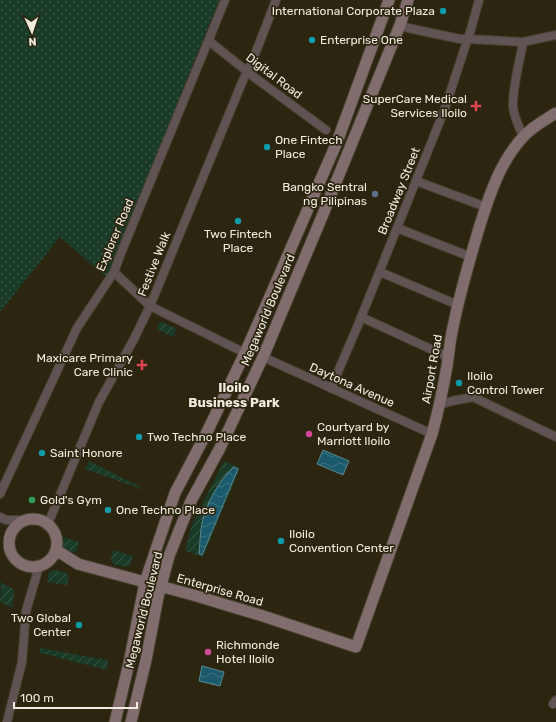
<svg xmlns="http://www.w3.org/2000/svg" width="556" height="722" font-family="Rubik,sans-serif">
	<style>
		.grass { fill: url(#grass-dots) }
		.garden { fill: url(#garden-furrows) }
		.water { fill: url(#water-waves); stroke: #5a868e }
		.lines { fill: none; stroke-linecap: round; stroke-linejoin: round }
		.street-casing { stroke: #47412d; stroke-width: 10 }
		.secondary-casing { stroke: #47412d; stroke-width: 13 }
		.street { stroke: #605354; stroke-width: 8 }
		.secondary { stroke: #816d6e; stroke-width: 11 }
		.culture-dot { fill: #0f9aa8; stroke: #2c2510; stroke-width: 1.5 }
		.health-dot { fill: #e0444e; stroke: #2c2510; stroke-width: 1.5 }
		.service-dot { fill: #5c6f8a; stroke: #2c2510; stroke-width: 1.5 }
		.hotel-dot { fill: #d1479c; stroke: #2c2510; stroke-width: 1.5 }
		.leisure-dot { fill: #2e9e5b; stroke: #2c2510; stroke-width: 1.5 }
		.labels { text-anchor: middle; stroke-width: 3.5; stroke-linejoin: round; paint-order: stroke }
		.poi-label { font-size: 12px; fill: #f0ecdf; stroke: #2c2510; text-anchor: start }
		.street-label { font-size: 12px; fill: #f0ecdf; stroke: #2c2510 }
		.neighbourhood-label { font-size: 13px; font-weight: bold; fill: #f0ecdf; stroke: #2c2510 }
	</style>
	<defs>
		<pattern id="grass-dots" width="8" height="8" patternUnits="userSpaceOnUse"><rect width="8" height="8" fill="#193b27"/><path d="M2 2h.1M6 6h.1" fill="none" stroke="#3b5846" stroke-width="1.8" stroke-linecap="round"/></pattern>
		<pattern id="garden-furrows" width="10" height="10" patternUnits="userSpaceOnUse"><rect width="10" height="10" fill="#193b27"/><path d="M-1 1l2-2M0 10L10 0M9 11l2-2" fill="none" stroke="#3b5846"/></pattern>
		<pattern id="water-waves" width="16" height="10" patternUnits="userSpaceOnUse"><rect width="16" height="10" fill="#1a5a6c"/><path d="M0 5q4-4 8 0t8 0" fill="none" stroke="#3c7281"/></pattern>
	</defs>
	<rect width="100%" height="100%" fill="#2c2510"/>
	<path class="grass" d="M0,0H219L109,272L106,277L60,237L0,312Z"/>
	<g class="garden">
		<path d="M162,322L175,328L176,330L173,337L157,329L159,323Z"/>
		<path d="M89,461L142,488V489L85,469Z"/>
		<path d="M224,461L240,468L203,557L185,551L192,524Z"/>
		<path d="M60,536L79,542L76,552L71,553L59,549L57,545Z"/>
		<path d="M113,550L133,556L130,565L126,567L113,564L111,559Z"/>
		<path d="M54,570L67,573L69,578L67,585L47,582L49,572Z"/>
		<path d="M0,582L15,590L12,608L0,602L1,589Z"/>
		<path d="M40,648L108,660L107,670L40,653Z"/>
	</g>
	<g class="water">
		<path d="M323,450L349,461L343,475L317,464Z"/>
		<path d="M234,467L238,469L202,555L199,554C200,544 200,533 202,523C206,504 219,480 234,467Z"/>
		<path d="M202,666L224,672L220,686L199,681Z"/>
	</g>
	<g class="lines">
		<g class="street-casing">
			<g id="street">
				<path d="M400,25L408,28L460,39H468L523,42L556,35"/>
				<path d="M209,40L214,45L254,77L326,130"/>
				<path d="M523,136C519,127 514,117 513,107C512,88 520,61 523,42"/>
				<path d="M416,181L486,207"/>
				<path d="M397,228L471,257"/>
				<path d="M114,272L150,306L245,353"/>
				<path d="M380,272L458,305"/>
				<path d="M361,317L448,357"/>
				<path d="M263,357L432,434"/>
				<path d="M331,388L358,325L444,111L471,29L479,0"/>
				<path d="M439,405L452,401L473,397L556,437"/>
				<path d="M0,494L77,328L114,272L121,253L225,0"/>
				<path d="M0,517L6,520H26"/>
				<path d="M53,529L47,526L99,402L134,339L150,306L243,80L252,62L276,0"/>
				<path d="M553,704L556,700"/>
				<path d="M7,722L22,662L26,611L39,567"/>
			</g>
		</g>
		<g class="secondary-casing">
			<g id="secondary">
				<circle cx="33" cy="543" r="24"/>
				<path d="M56,550L78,564L193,595L263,616L356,647L432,434C438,412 443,389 447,366C449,353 450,340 453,327C460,293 470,258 480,225C490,193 501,160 524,136C533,126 545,120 556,113"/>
				<path d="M115,722L129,663L145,582L175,493L208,430L245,353L271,294L337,142L389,0"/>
				<path d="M131,722L146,660L158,597L169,556L191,501L220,448L263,357L321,219L400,25L408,0"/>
			</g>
		</g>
		<use href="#street" class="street"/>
		<use href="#secondary" class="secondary"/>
	</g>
	<g class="culture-dot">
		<circle cx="443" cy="11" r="4"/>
		<circle cx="312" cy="40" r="4"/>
		<circle cx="267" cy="147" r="4"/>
		<circle cx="238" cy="221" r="4"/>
		<circle cx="459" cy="383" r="4"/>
		<circle cx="139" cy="437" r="4"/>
		<circle cx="42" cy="453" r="4"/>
		<circle cx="108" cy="510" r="4"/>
		<circle cx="281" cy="541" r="4"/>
		<circle cx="79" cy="625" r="4"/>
	</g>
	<g class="health-dot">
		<path d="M474 100h4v4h4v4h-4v4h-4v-4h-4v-4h4z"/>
		<path d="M140 359h4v4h4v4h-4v4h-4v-4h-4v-4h4z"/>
	</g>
	<circle class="service-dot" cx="375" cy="194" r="4"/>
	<g class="hotel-dot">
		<circle cx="309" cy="434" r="4"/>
		<circle cx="208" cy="652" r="4"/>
	</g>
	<circle class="leisure-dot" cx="32" cy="500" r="4"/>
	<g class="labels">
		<g class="poi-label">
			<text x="435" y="15" text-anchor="end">International Corporate Plaza</text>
			<text x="320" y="44">Enterprise One</text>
			<text x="467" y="103" text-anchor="end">SuperCare Medical<tspan x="467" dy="14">Services Iloilo</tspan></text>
			<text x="275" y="144">One Fintech<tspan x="275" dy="14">Place</tspan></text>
			<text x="367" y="191" text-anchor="end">Bangko Sentral<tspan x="367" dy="14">ng Pilipinas</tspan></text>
			<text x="238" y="238" text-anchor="middle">Two Fintech<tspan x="238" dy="14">Place</tspan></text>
			<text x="133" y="362" text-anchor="end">Maxicare Primary<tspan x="133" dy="14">Care Clinic</tspan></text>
			<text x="467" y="380">Iloilo<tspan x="467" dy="14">Control Tower</tspan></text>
			<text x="317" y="431">Courtyard by<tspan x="317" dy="14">Marriott Iloilo</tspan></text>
			<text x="147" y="441">Two Techno Place</text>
			<text x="50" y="457">Saint Honore</text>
			<text x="40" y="504">Gold's Gym</text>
			<text x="116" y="514">One Techno Place</text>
			<text x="289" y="538">Iloilo<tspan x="289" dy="14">Convention Center</tspan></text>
			<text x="71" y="622" text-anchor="end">Two Global<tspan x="71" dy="14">Center</tspan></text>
			<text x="216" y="649">Richmonde<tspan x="216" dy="14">Hotel Iloilo</tspan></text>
		</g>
		<g class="street-label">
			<text transform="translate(274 76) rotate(37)" y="4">Digital Road</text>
			<text transform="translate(399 191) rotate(-68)" y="4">Broadway Street</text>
			<text transform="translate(115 235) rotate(-67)" y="4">Explorer Road</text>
			<text transform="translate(154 264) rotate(-68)" y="4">Festive Walk</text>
			<text transform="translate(268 310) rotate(-67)" y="4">Megaworld Boulevard</text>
			<text transform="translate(432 369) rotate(-80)" y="4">Airport Road</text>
			<text transform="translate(352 385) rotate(24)" y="4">Daytona Avenue</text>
			<text transform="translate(220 590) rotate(16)" y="4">Enterprise Road</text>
			<text transform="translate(144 610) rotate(-76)" y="4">Megaworld Boulevard</text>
		</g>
		<g class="neighbourhood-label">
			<text x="234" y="392">Iloilo<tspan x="234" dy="15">Business Park</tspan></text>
		</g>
	</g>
	<g transform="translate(32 32) rotate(177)" stroke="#2c2510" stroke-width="3" paint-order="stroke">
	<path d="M0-3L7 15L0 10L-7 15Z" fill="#f0ecdf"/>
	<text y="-6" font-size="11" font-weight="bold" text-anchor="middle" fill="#f0ecdf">N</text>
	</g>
	<path d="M14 702v6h123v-6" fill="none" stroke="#f0ecdf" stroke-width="2"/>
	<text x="20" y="702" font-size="12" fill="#f0ecdf" stroke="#2c2510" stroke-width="3" paint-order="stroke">100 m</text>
</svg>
